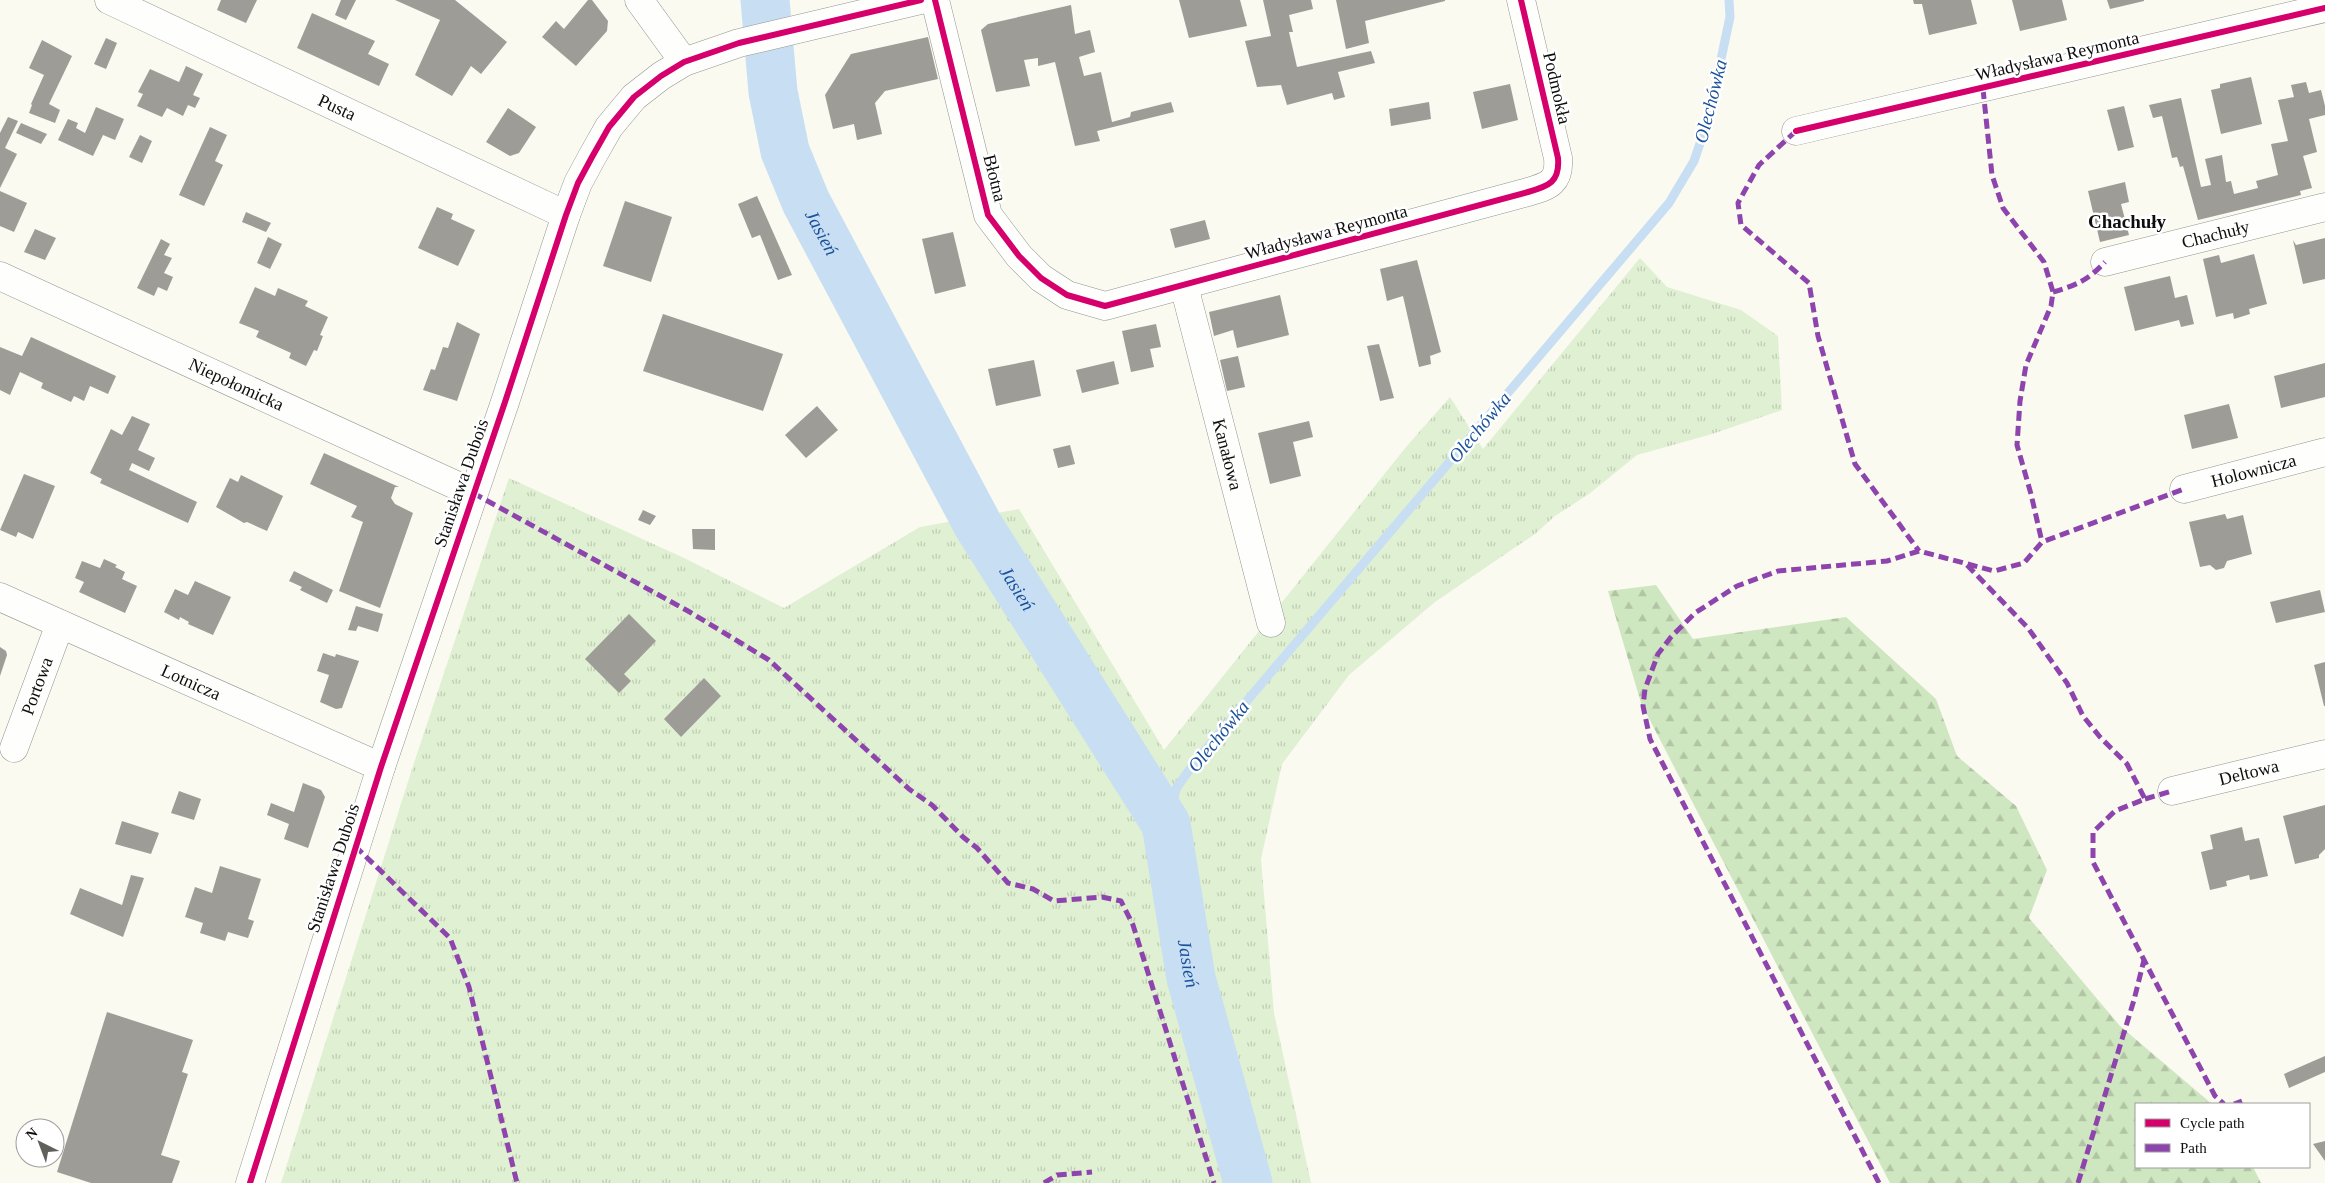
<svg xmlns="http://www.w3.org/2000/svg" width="2325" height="1183" font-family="'Times New Roman',serif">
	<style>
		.grass { fill: url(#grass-tufts) }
		.forest { fill: url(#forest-firs) }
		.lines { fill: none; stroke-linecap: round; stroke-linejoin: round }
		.stream { stroke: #c8dff3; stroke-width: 9 }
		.river { stroke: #c8dff3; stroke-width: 49 }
		.building { fill: #9d9c97 }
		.minor-casing { stroke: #949490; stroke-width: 29 }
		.tertiary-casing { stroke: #949490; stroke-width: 29 }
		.minor { stroke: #fefefd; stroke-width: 28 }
		.tertiary { stroke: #fefefd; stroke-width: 28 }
		.quiet { stroke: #8e44ad; stroke-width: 5; stroke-dasharray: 10 5; stroke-linecap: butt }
		.cycleway-casing { stroke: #fff; stroke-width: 9 }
		.cycleway { stroke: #d6006c; stroke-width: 6 }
		.labels { text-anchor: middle; stroke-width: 5; stroke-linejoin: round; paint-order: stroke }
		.street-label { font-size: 18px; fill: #0d0d0d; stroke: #fff }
		.water-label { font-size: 19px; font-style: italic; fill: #1a519a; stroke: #fff }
		.neighbourhood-label { font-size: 19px; font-weight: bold; fill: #0d0d0d; stroke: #fff }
	</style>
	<defs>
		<pattern id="grass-tufts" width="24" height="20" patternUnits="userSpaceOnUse" patternTransform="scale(1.25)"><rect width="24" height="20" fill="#e0f0d2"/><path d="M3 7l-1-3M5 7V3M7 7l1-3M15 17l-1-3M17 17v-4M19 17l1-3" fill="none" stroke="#bfcdb3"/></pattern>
		<pattern id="forest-firs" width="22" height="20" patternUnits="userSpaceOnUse" patternTransform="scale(1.25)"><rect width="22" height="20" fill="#cfe7c0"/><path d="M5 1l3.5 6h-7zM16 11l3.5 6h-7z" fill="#b1c5a4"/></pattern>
	</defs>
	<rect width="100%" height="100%" fill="#fafaf1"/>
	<path class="grass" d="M1640,258L1667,287L1741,310L1778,336L1782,410L1712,434L1637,455L1589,494L1555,516L1535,534L1435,602L1349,675L1282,764L1261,859L1274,1013L1311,1183H281L412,769L509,478L684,558L784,608L920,527L1019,509L1164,750L1406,447L1450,397L1483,449Z"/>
	<path class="forest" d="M1656,585L1693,639L1846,617L1936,699L1957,756L2016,806L2047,870L2029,918L2120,1026L2212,1104H2136V1167H2253L2261,1183H1890L1641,703L1608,591Z"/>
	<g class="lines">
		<path class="stream" d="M1166,824L1177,787L1195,762L1669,203L1694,161L1708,120L1730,17L1729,0"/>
		<path class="river" id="s1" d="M765,0L773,92L785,151L806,202L978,525L1166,824L1191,978L1248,1183"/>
	</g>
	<g class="building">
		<path d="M221,0H257L246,23L217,10Z"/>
		<path d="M341,0H356L346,20L335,15Z"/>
		<path d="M395,0H455L507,42L481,74L471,66L452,96L415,75L440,20Z"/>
		<path d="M588,0H592L608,21L607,31L576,66L542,37L556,21L564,29Z"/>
		<path d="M1179,0H1240L1247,26L1189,38Z"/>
		<path d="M1263,0H1311L1313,9L1289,15L1293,32H1289L1297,67L1371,51L1375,63L1338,72L1345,97L1334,100L1332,93L1287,105L1281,85L1257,87L1245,41L1271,36Z"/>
		<path d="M1336,0H1445V1L1365,21L1369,43L1346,49Z"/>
		<path d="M1913,0H1971L1977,24L1929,35L1922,4H1914Z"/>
		<path d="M2012,0H2062L2067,20L2020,31Z"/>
		<path d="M2107,0H2144V1L2110,9Z"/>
		<path d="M1071,5L1075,34L1090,30L1095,52L1079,57L1084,76L1101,72L1112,122L1130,117L1131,112L1171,102L1174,112L1097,131L1100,141L1075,146L1055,62L1038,66V58L1024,60L1030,86L996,92L981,30L988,24Z"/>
		<path d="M312,13L375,41L368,54L389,64L379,86L297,48Z"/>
		<path d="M928,37L938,79L885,91L875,103L882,134L857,140L854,124L833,129L825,95L851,54Z"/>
		<path d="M106,38L117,43L106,69L94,64Z"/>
		<path d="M42,40L72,56L49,104L60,110L55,123L29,113L32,105L31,104L44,75L29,68Z"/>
		<path d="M186,66L203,74L193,95L200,98L195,108L188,105L183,116L167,108L162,117L137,106L143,94L138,92L150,69L179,82Z"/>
		<path d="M2251,77L2262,124L2221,134L2211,90L2220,88V84Z"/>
		<path d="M2306,82L2309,93L2321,90L2325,106V115L2309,119L2317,152L2303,156L2312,188L2300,191L2301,195L2198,220L2183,166L2180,167L2177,157L2172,158L2162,116L2153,118L2149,105L2181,98L2201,187L2211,185L2205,159L2222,155L2226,182L2231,181L2234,194L2258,188L2256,181L2278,175L2271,144L2288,141L2278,100L2294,97L2291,85Z"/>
		<path d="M1510,84L1518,120L1482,129L1473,92Z"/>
		<path d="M1429,102L1431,119L1391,126L1389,109Z"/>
		<path d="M2124,106L2134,147L2118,151L2107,110Z"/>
		<path d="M96,107L124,119L115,140L103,135L93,156L58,140L68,119L78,123L76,128L85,133Z"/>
		<path d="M508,108L536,127L519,153L510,156L486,142Z"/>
		<path d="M8,117L18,121L5,148L17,154L0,188V133Z"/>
		<path d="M21,123L47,134L41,144L16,133Z"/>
		<path d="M210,127L227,135L215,161L223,165L204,206L179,195Z"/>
		<path d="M140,135L152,141L142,163L129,157Z"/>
		<path d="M2125,182L2129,202L2121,204L2129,235L2100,242L2088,191Z"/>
		<path d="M0,191L27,203L14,232L0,226Z"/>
		<path d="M757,196L792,275L778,280L760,235L752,238L738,204Z"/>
		<path d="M625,201L672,217L651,282L603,266Z"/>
		<path d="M437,207L453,214L451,219L475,230L458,266L418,248Z"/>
		<path d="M246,212L271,223L266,232L242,222Z"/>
		<path d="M1205,220L1210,239L1175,248L1170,229Z"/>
		<path d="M35,229L56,238L45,260L24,252Z"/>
		<path d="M953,232L966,286L935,294L922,239Z"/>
		<path d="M268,237L282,244L270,269L257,263Z"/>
		<path d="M2325,238V279L2303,284L2293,240L2296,245Z"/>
		<path d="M161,239L170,244L164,255L172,258L164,273L173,277L167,291L158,287L154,296L137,288Z"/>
		<path d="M2254,254L2267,304L2249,309L2250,314L2234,319L2233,313L2216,317L2203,259L2219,255L2221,263Z"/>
		<path d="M1417,260L1441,352L1430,356L1431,364L1419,367L1403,296L1387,301L1380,269Z"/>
		<path d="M2170,276L2175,298L2187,295L2194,324L2181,327L2179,320L2135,331L2124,287Z"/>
		<path d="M255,287L275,296L278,288L308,301L305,306L328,317L320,335L323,336L317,351L314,350L306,366L289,358L291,353L256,337L259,331L239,323Z"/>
		<path d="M1280,295L1289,335L1237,348L1233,330L1214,336L1209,312Z"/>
		<path d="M663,314L783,354L763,411L643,371Z"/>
		<path d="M457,322L480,334L457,401L423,390L431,369L435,370L443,347L448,348Z"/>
		<path d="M1156,324L1161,347L1150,349L1154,367L1131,372L1122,331Z"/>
		<path d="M31,337L116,376L108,394L90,386L84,401L74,396L71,402L41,388L43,383L20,372L10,395L0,390V347L22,356Z"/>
		<path d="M1379,344L1394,398L1380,401L1367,346Z"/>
		<path d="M1238,356L1245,387L1227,391L1220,360Z"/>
		<path d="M1034,360L1041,396L996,406L988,369Z"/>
		<path d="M1114,361L1119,384L1082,393L1076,370Z"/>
		<path d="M2325,363V397L2281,408L2274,376Z"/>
		<path d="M2229,404L2238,438L2192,449L2184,415Z"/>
		<path d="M817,406L838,430L806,458L785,435Z"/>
		<path d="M132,416L150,424L138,450L155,458L149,471L132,463L129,470L197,502L188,523L100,483L102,479L90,473L111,429L122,435Z"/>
		<path d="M1309,421L1313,437L1293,442L1301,476L1270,484L1258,433Z"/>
		<path d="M1070,445L1075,464L1058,468L1053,449Z"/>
		<path d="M324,453L399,487H395L391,498L395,504L413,513L380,608L339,591L363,522L351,517L357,506L310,484Z"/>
		<path d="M24,474L55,486L33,539L18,532L16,537L0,530Z"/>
		<path d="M241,475L283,496L267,531L247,522L244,523L216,507L230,478L238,482Z"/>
		<path d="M643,510L656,516L650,525L638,520Z"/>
		<path d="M2225,514L2227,519L2243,515L2252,554L2227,561L2224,568L2216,570L2210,565L2200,567L2189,522Z"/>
		<path d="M692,529H715V550L693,549Z"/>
		<path d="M104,559L117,565L115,567L125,572L122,579L137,586L125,613L79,592L84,582L75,578L82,561L100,568Z"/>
		<path d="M294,571L333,590L327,603L300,590L302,587L289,581Z"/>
		<path d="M195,581L231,597L213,635L188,624L189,622L180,617L179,620L164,612L175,589L188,595Z"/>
		<path d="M2320,590L2325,612L2276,623L2270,602Z"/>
		<path d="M356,606L383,614L378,632L358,626L356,631L348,630Z"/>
		<path d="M629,614L656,641L624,674L631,681L619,693L585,659Z"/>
		<path d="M0,647L6,651L7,655L0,676Z"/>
		<path d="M323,653L335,657L336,654L359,661L342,708L336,709L320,702L329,675L317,671Z"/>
		<path d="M2325,662V706H2324L2314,665Z"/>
		<path d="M704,678L721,696L681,737L664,719Z"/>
		<path d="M303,783L321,790L325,797L308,848L284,839L289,824L267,815L271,803L294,812Z"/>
		<path d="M179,791L201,799L194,820L171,813Z"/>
		<path d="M2325,805V849L2319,855V858L2295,864L2283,816Z"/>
		<path d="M122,821L159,833L151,854L115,844Z"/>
		<path d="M2242,827L2245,841L2259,838L2268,876L2250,880L2249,875L2226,881L2227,886L2210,890L2201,852L2213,849L2210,835Z"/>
		<path d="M220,866L261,879L248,919L254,921L248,938L228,932L225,941L200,933L203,923L185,917L195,887L212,893Z"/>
		<path d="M131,875L144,878L123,937L70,914L80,888L122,905Z"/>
		<path d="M107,1012L193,1040L182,1072L188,1074L161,1155L180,1161L172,1183H91L57,1172Z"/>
		<path d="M2325,1056V1072L2289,1088L2284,1074Z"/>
		<path d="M2325,1141V1161L2313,1144Z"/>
	</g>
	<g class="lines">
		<g class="minor-casing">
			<g id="minor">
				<path id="s2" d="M109,0L566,215"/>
				<path d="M639,0L684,62"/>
				<path d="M935,0L988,215L1019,256L1041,278L1067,295L1105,306L1528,192C1549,186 1560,182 1558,158L1521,0"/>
				<path d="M1796,131L2325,8"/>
				<path id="s3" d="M2105,262L2325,207"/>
				<path id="s4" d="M0,276L473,493"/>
				<path id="s5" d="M1184,286L1271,623"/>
				<path id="s6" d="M2184,489L2325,452"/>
				<path id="s7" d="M0,597L381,767"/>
				<path id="s8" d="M14,748L60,624"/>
				<path id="s9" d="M2172,791L2325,754"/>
			</g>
		</g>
		<g class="tertiary-casing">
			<path id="tertiary" d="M250,1183L381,767L505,402L566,215L578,183L592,157L609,127L634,97L661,76L684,62L739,43L921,0"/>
		</g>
		<use href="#minor" class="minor"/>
		<use href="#tertiary" class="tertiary"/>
		<g class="quiet">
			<path d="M1983,89L1992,175L2003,208L2044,262L2053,292L2051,306L2026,365L2020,401L2017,445L2031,494L2042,542"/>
			<path d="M1796,131L1759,165L1738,203L1741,225L1809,283L1818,336L1855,464L1919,551"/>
			<path d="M2053,292C2077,285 2088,280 2105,262"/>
			<path d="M473,493L688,611L769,660L909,789L932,805L963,837L977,848L1008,883L1033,889L1054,901L1102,897L1121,901L1133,925L1214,1183"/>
			<path d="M1967,565L2028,628L2067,683L2083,716L2100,737L2127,764L2145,799L2115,811L2093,832V862L2215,1096L2224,1104"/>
			<path d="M2145,799L2172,791"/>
			<path d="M355,846L450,938L469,987L517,1183"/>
			<path d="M2234,1104L2242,1101"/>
			<path d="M1044,1183L1057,1175L1092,1172"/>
			<path d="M1879,1183L1650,739L1643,706L1645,689L1658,654L1671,637L1695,613L1737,586L1778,571L1887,561L1919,551L1994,571L2024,563L2042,542L2184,489"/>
			<path d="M2078,1183L2134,1000L2144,960"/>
		</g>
		<g class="cycleway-casing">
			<g id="cycleway">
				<path d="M935,0L988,215L1019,256L1041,278L1067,295L1105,306L1528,192C1549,186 1560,182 1558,158L1521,0"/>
				<path d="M1796,131L2325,8"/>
				<path d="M250,1183L381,767L505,402L566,215L578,183L592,157L609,127L634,97L661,76L684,62L739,43L921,0"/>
			</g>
		</g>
		<use href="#cycleway" class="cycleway"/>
	</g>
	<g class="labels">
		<g class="street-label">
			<text transform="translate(2057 56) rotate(-13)" y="6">Władysława Reymonta</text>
			<text transform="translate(1557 88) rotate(77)" y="6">Podmokła</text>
			<text dy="6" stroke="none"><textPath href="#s2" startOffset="252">Pusta</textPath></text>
			<text transform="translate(995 178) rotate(76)" y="6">Błotna</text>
			<text transform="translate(1326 232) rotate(-15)" y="6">Władysława Reymonta</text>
			<text dy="6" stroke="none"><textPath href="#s3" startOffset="114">Chachuły</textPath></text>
			<text dy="6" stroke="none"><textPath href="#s4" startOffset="260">Niepołomicka</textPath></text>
			<text dy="6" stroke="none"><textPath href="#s5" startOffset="174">Kanałowa</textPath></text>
			<text dy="6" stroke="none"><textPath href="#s6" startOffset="72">Holownicza</textPath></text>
			<text transform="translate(461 483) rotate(-71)" y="6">Stanisława Dubois</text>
			<text dy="6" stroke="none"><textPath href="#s7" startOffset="209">Lotnicza</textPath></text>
			<text dy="6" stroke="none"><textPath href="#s8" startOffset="66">Portowa</textPath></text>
			<text dy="6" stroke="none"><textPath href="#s9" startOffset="79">Deltowa</textPath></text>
			<text transform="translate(333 868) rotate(-72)" y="6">Stanisława Dubois</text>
		</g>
		<g class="water-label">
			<text transform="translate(1710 101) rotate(-76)" y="7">Olechówka</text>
			<text dy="7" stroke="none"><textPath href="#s1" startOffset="242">Jasień</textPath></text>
			<text transform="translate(1479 427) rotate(-50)" y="7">Olechówka</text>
			<text dy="7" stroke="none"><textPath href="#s1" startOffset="648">Jasień</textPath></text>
			<text transform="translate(1218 736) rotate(-51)" y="7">Olechówka</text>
			<text dy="7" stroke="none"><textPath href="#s1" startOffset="1068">Jasień</textPath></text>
		</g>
		<g class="neighbourhood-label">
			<text x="2127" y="228">Chachuły</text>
		</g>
	</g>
	<rect x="2135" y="1103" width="175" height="65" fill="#ffffff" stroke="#9e9e9e"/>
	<rect x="2145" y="1119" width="25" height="8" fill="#d6006c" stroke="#9e9e9e"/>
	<text x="2180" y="1128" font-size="15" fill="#0d0d0d">Cycle path</text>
	<rect x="2145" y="1144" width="25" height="8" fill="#8e44ad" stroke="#9e9e9e"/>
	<text x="2180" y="1153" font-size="15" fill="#0d0d0d">Path</text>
	<g transform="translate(40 1143) rotate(318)"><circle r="24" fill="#ffffff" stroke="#9e9e9e"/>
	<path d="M0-4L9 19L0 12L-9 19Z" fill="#60605d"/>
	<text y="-8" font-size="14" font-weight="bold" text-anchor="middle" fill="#0d0d0d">N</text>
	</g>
</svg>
